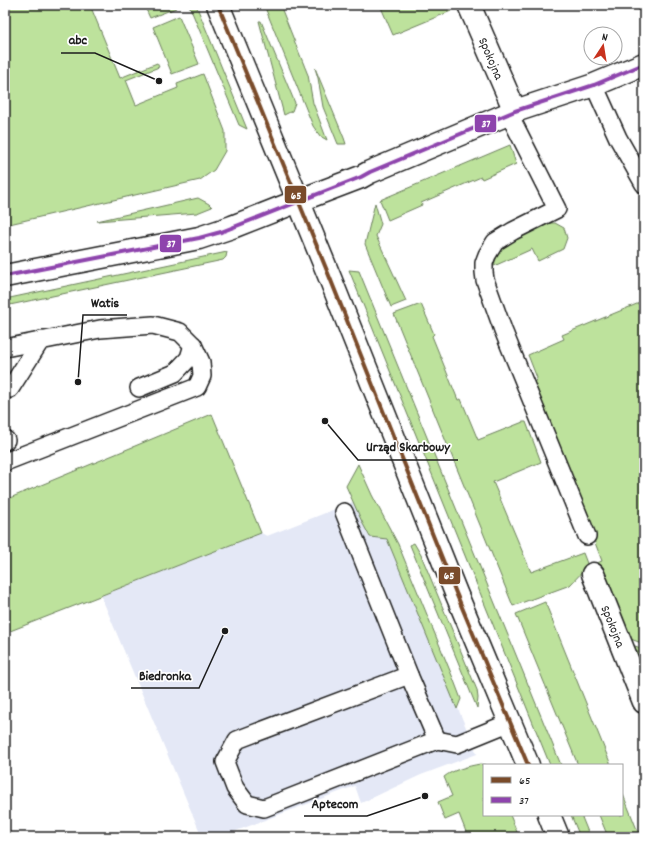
<svg xmlns="http://www.w3.org/2000/svg" width="649" height="842" font-family="Dekko,sans-serif">
	<style>
		.built { fill: #e4e8f6 }
		.green { fill: #bde29c; stroke: #6c7f5c }
		.lines { fill: none; stroke-linecap: round; stroke-linejoin: round }
		.lane-casing { stroke: #1c1c1c; stroke-width: 20 }
		.street-casing { stroke: #1c1c1c; stroke-width: 25 }
		.secondary-casing { stroke: #1c1c1c; stroke-width: 25 }
		.lane { stroke: #fff; stroke-width: 17 }
		.street { stroke: #fff; stroke-width: 22 }
		.secondary { stroke: #fff; stroke-width: 22 }
		.bus-1-casing { stroke: #fff; stroke-width: 7 }
		.bus-2-casing { stroke: #fff; stroke-width: 7 }
		.bus-1 { stroke: #7a4b2a; stroke-width: 4 }
		.bus-2 { stroke: #8e44ad; stroke-width: 4 }
		.labels { text-anchor: middle; stroke-width: 3.5; stroke-linejoin: round; paint-order: stroke }
		.street-label { font-size: 13px; fill: #1c1c1c; stroke: #fff }
		.leader { fill: none; stroke: #1c1c1c; stroke-width: 1.5 }
		.callout-dot { fill: #1c1c1c; stroke: #fff; stroke-width: 1.5 }
		.callout-label { font-size: 14px; text-anchor: middle; font-weight: bold; fill: #1c1c1c; stroke: #fff; stroke-width: 3.5; stroke-linejoin: round; paint-order: stroke }
		.line-badge { stroke: #fff; stroke-width: 1.5 }
		.badge-label { font-size: 11px; text-anchor: middle; font-weight: bold; fill: #fff }
	</style>
	<rect width="100%" height="100%" fill="#fff"/>
	<filter id="ink" filterUnits="userSpaceOnUse"><feTurbulence type="fractalNoise" baseFrequency=".025" numOctaves="2"/><feDisplacementMap in="SourceGraphic" scale="8" xChannelSelector="R" yChannelSelector="G"/><feConvolveMatrix kernelMatrix="1 2 1 2 8 2 1 2 1" color-interpolation-filters="sRGB"/></filter>
	<g filter="url(#ink)">
		<path class="built" d="M353,502L370,537L387,538L477,754L421,775L361,803L355,786L220,837H202L101,596L261,533L267,536Z"/>
		<g class="green">
			<path d="M5,5H90L120,78L157,63L159,67L126,80L136,105L178,88L177,84L203,74L225,131V151L214,170L200,180L5,225Z"/>
			<path d="M144,5H175L176,8L150,18Z"/>
			<path d="M189,5H196L247,129L239,125Z"/>
			<path d="M264,5H280L308,75L313,103L327,140L320,136L313,126Z"/>
			<path d="M380,5H448L451,11L393,35Z"/>
			<path d="M179,16L199,64L172,74L153,27Z"/>
			<path d="M259,21H261L295,103L292,111L284,115Z"/>
			<path d="M315,68L344,138L346,144H338L323,107L318,78Z"/>
			<path d="M510,145L516,164L482,179L481,177L421,203L422,205L388,220L380,200Z"/>
			<path d="M198,198L209,204L212,207L197,213L97,221Z"/>
			<path d="M375,203L381,224L376,236L406,301L391,307L365,244Z"/>
			<path d="M545,223H555L564,228L567,238L563,249L538,261L532,249L494,266C498,241 526,234 545,223Z"/>
			<path d="M227,252L226,257L223,260L5,306V299Z"/>
			<path d="M349,270L359,271L561,765H550Z"/>
			<path d="M644,301V644L628,638L597,563L602,561L534,383L537,378L528,355L564,339L562,335Z"/>
			<path d="M421,304L434,334L432,336L458,400L461,399L478,440L523,422H526L541,462L493,482L531,572L583,553L588,566L570,585L513,606L394,314Z"/>
			<path d="M212,414L261,533L5,633V500Z"/>
			<path d="M358,464L372,495L398,544L453,678L461,699L457,709L387,539L370,537L363,524L346,486Z"/>
			<path d="M414,543L421,555L477,690L478,698L477,708L410,545Z"/>
			<path d="M545,602L611,765H578L516,614Z"/>
			<path d="M632,645L644,649V674Z"/>
			<path d="M480,764L486,765H484V815H510L519,837H468L459,814L445,820L438,802L452,796L444,777C452,770 469,766 480,764Z"/>
			<path d="M622,792L638,832L644,829V837H608L599,815H622Z"/>
			<path d="M571,815H581L590,837H580Z"/>
		</g>
		<g class="lines">
			<g class="lane-casing">
				<g id="lane">
					<path d="M594,85L618,138L644,184"/>
					<path d="M509,114L557,209L513,231L495,242L487,255L484,263V272L485,280L503,330L587,536"/>
					<path d="M5,348L100,329L153,325L180,332L193,345L201,362L202,376L197,387L5,462"/>
					<path d="M139,388L175,373L189,358L193,345"/>
					<path d="M10,389L41,340"/>
					<path d="M5,441L6,440"/>
					<path d="M344,512L409,675L437,740"/>
					<path d="M409,675L237,740L225,762L235,788L247,804L264,808L437,740L457,744L511,722"/>
				</g>
			</g>
			<g class="street-casing">
				<g id="street">
					<path d="M469,5L515,111"/>
					<path d="M298,201L361,177L370,172L515,111L594,85L644,64"/>
					<path d="M593,574L644,702"/>
				</g>
			</g>
			<g class="secondary-casing">
				<g id="secondary">
					<path d="M218,5L330,278L456,593L528,765"/>
					<path d="M5,276L199,238L232,227L298,201"/>
					<path d="M549,815L558,837"/>
				</g>
			</g>
			<use href="#lane" class="lane"/>
			<use href="#street" class="street"/>
			<use href="#secondary" class="secondary"/>
			<g class="bus-1-casing">
				<path id="bus-1" d="M218,5L330,278L456,593L528,765"/>
			</g>
			<g class="bus-2-casing">
				<path id="bus-2" d="M5,276L199,238L221,232L361,177L370,172L515,111L594,85L644,64"/>
			</g>
			<use href="#bus-1" class="bus-1"/>
			<use href="#bus-2" class="bus-2"/>
		</g>
	</g>
	<g class="labels">
		<g class="street-label">
			<text transform="translate(492 58) rotate(67)" y="5">Spokojna</text>
			<text transform="translate(614 626) rotate(68)" y="5">Spokojna</text>
		</g>
	</g>
	<path class="leader" d="M159 81L95 53H61M78 382L83 315H127M325 421L358 460H458M225 631L199 688H131M425 796L367 816H304"/>
	<g class="callout-dot">
		<circle cx="159" cy="81" r="4"/>
		<circle cx="78" cy="382" r="4"/>
		<circle cx="325" cy="421" r="4"/>
		<circle cx="225" cy="631" r="4"/>
		<circle cx="425" cy="796" r="4"/>
	</g>
	<g class="callout-label">
		<text x="78" y="44">abc</text>
		<text x="105" y="307">Watis</text>
		<text x="408" y="451">Urząd Skarbowy</text>
		<text x="165" y="680">Biedronka</text>
		<text x="335" y="808">Aptecom</text>
	</g>
	<g class="line-badge">
		<rect x="474" y="114" width="23" height="19" rx="4" fill="#8e44ad"/>
		<rect x="284" y="185" width="23" height="19" rx="4" fill="#7a4b2a"/>
		<rect x="159" y="234" width="23" height="19" rx="4" fill="#8e44ad"/>
		<rect x="438" y="566" width="23" height="19" rx="4" fill="#7a4b2a"/>
	</g>
	<g class="badge-label">
		<text x="486" y="127">37</text>
		<text x="296" y="199">65</text>
		<text x="171" y="247">37</text>
		<text x="449" y="579">65</text>
	</g>
	<rect width="649" height="842" fill="none" stroke="#fff" stroke-width="20"/>
	<rect x="10" y="10" width="629" height="822" fill="none" stroke="#1c1c1c" stroke-width="1.5" filter="url(#ink)"/>
	<rect x="483" y="764" width="140" height="52" fill="#ffffff" stroke="#a4a4a4"/>
	<rect x="491" y="777" width="20" height="6" fill="#7a4b2a" stroke="#a4a4a4"/>
	<text x="519" y="784" font-size="12" fill="#1c1c1c">65</text>
	<rect x="491" y="797" width="20" height="6" fill="#8e44ad" stroke="#a4a4a4"/>
	<text x="519" y="804" font-size="12" fill="#1c1c1c">37</text>
	<g transform="translate(603 46) rotate(12)"><circle r="19" fill="#ffffff" stroke="#a4a4a4"/>
	<path d="M0-3L7 15L0 10L-7 15Z" fill="#c8321e"/>
	<text y="-6" font-size="11" font-weight="bold" text-anchor="middle" fill="#1c1c1c">N</text>
	</g>
</svg>
